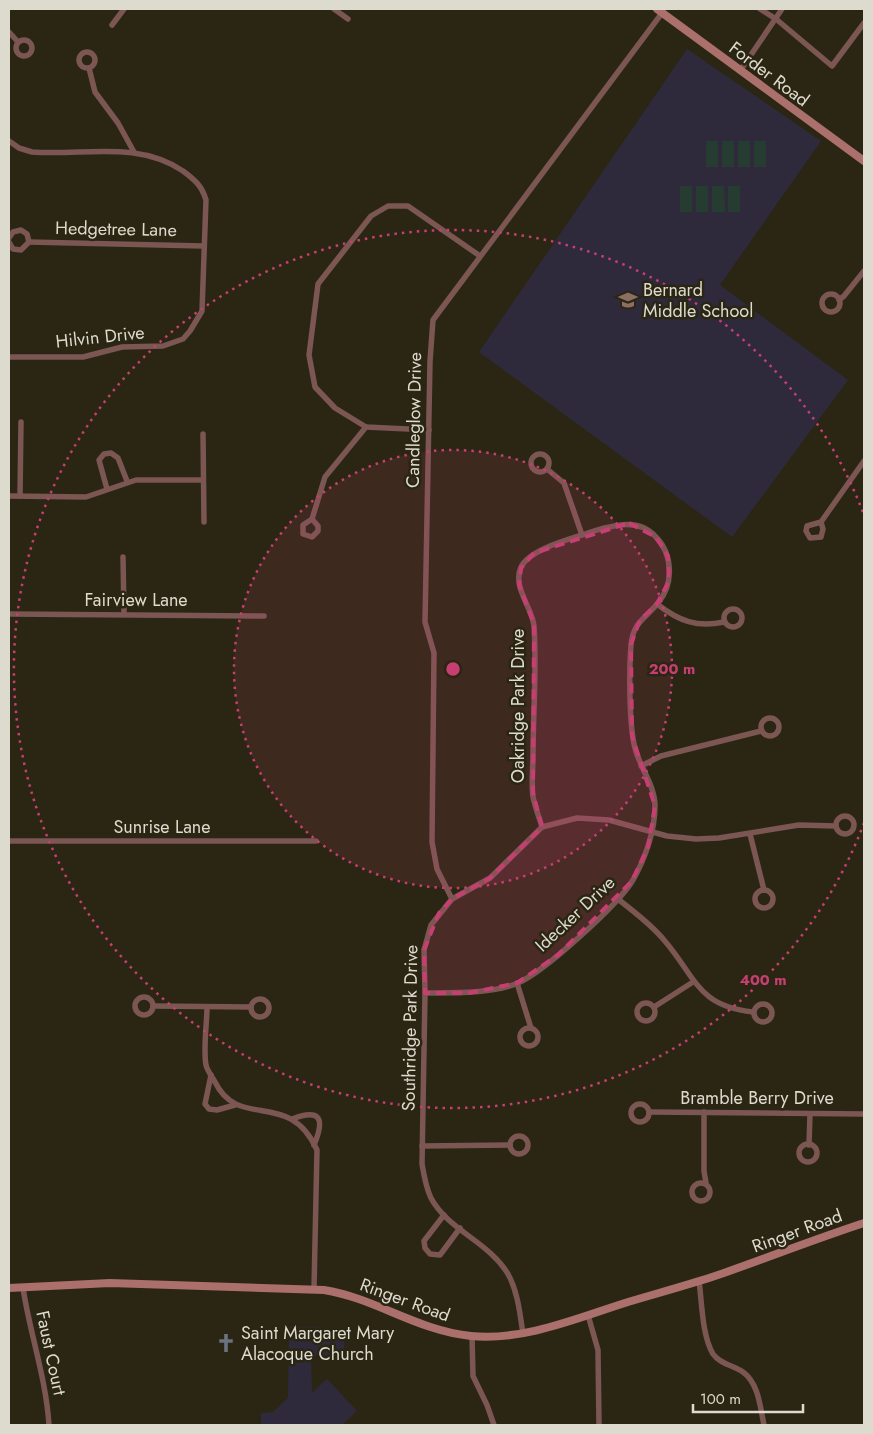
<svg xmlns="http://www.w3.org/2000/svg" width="873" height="1434" font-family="Jost,sans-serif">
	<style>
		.education { fill: #2e2a3b }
		.green { fill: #273c30 }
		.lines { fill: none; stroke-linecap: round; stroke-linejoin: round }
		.street { stroke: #7b5653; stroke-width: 5.5 }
		.secondary { stroke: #ab706c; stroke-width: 8 }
		.marked { fill: #c73f72; fill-opacity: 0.2; stroke: #c73f72; stroke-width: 4; stroke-dasharray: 10 6; stroke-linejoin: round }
		.ring { fill: none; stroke: #c73f72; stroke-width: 2.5; stroke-dasharray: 2.5 5 }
		.labels { text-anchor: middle; stroke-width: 5; stroke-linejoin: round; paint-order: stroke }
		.street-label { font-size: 18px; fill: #dddace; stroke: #2b2613 }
		.poi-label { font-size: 18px; fill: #dddace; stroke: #2b2613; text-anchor: start }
		.centre { fill: #c73f72; stroke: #2b2613; stroke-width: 2.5 }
		.ring-label { font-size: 15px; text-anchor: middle; font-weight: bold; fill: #c73f72; stroke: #2b2613; stroke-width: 5; stroke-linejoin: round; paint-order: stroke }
	</style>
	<rect width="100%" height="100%" fill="#2b2613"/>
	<g class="education">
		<path d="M687,49L821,141L720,285L848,380L732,537L479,352Z"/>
		<path d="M289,1327L345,1328L344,1355L311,1356L312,1393L327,1379L357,1411L342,1425H261V1413L273,1412L288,1398Z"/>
	</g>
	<g class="green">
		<rect x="706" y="141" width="12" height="26"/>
		<rect x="722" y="141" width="12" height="26"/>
		<rect x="738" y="141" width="12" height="26"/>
		<rect x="754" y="141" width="12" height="26"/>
		<rect x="680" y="186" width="12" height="26"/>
		<rect x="696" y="186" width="12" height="26"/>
		<path d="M712,186H724L725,212H712Z"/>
		<rect x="728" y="186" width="12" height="26"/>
	</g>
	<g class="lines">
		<g class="street">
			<path d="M334,9L348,19"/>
			<path d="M760,9L776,19L832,66L864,23"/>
			<path d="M112,25L124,9"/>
			<path d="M9,32L18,42"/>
			<circle cx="24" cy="48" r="8"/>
			<circle cx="87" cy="60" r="8"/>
			<path d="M89,68L95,92L118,123L134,152"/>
			<path d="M740,71L782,9"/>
			<path d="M9,141L19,148L32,152C84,156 136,140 183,171C195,180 202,186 206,200L202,311L190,331L183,339L163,346L122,347L83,357H9"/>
			<path d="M9,238L13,232L21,230L27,234L29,242L21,250L13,249L9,242"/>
			<path d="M29,242L203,246"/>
			<circle cx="831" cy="303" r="9"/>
			<path d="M839,300L844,296L864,271"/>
			<path d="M429,430L366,427L335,408L315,387L309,355L318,284L371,216L388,206H408L480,256"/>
			<path d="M203,434L204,522"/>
			<circle cx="540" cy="463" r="9"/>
			<path d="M547,469L564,483L582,535"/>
			<path d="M107,489L99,460L104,454L111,453L118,458L127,481"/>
			<path d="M9,496L86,497L136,480H203"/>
			<path d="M20,496L21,422"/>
			<path d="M312,519L318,526V531L312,537L303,534V525L312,519L325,477L366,427"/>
			<path d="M821,522L823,529L821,537L810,538L806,531L807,526L821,522L864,461"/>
			<path d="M123,557L124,614"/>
			<path d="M657,604C679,621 697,628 724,622"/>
			<circle cx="733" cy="618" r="9"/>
			<path d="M9,614L264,616"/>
			<circle cx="770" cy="727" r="9"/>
			<path d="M641,766L661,756L761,731"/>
			<circle cx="845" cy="825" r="9"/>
			<path d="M750,834L764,890"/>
			<path d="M9,841H316"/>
			<circle cx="764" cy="899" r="9"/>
			<path d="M452,899L437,869L432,842L434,653L425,622L430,361L433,320L662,13"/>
			<path d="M618,899C634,912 651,924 664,940C696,977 697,1006 753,1012"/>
			<path d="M517,983L531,1028"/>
			<path d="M425,993C453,993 492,994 518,983C545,971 618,905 633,880C645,859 655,831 655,806C655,785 640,768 635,748C629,726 629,670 631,645C633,622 645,619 658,603C674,584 673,555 656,537C639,518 615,525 594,531C575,538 530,548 521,567C512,587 532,607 534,626C537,669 533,713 533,755C533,769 531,783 533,797C535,807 539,817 542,827"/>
			<circle cx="144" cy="1006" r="9"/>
			<circle cx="260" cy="1008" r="9"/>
			<circle cx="646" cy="1012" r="9"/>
			<circle cx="763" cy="1013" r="9"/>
			<path d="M153,1006L251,1007"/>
			<path d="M207,1007C207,1023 203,1049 206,1065C207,1070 212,1077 215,1082C239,1131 289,1088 317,1150L314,1289"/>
			<path d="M654,1007L693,982"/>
			<circle cx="529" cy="1037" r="9"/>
			<path d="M211,1075L205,1104L209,1109L217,1110L235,1105"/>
			<circle cx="640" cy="1113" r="9"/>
			<path d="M649,1112L864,1114"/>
			<path d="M704,1112V1171L706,1183"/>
			<path d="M292,1119C321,1108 325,1119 314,1145"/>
			<circle cx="519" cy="1145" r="9"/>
			<circle cx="808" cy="1153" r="9"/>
			<path d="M809,1145L810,1114"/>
			<path d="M422,1146L510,1145"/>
			<circle cx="701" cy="1192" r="9"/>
			<path d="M444,1215L424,1241L425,1248L430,1254L440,1255L460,1228"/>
			<path d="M699,1281C702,1302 702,1336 713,1354C720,1364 733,1365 743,1372C759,1384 760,1407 764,1425"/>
			<path d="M23,1288C30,1334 46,1378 49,1425"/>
			<path d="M588,1315L598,1350L599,1425"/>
			<path d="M523,1334C520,1314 518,1292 508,1274C489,1242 448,1230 431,1198C426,1188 424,1176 422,1164L425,993L424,950L431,925L452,899L490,878L542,827L577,818L609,820L667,836L696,839L719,838L799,825L836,826"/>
			<path d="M472,1336L473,1376L487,1405L494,1425"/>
		</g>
		<g class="secondary">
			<path d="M657,9L864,161"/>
			<path d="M9,1288L110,1283L324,1290C375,1298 418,1331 471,1336C525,1341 577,1318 628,1302C658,1293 688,1285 718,1275C767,1258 815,1239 864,1223"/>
		</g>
	</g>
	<path class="marked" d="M629,523L656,537L668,556L669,581L657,604L640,620L631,644L632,736L655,806L648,847L632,881L558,955L517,983L469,993H425L424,950L439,913L452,899L490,878L542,827L533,793L534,624L519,585L521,568L534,553Z"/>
	<circle cx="453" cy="669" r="219" fill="#c73f72" fill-opacity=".12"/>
	<g class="ring">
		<circle cx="453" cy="669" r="219"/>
		<path d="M864 823A439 439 0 1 1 864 515"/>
	</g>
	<defs>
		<g id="school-bare" transform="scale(1.5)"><path d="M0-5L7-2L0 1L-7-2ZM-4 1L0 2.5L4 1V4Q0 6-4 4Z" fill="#8d6e63" stroke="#2b2613" stroke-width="2.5" paint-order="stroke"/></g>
		<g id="church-bare" transform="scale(1.5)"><path d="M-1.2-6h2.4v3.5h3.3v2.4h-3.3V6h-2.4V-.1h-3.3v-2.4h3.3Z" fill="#6b7280" stroke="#2b2613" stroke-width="2.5" paint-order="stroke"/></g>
	</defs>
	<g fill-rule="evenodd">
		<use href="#school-bare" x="628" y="300"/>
		<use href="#church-bare" x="226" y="1343"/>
	</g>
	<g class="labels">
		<g class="street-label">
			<text transform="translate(769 74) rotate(37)" y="6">Forder Road</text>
			<text transform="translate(116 229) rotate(1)" y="6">Hedgetree Lane</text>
			<text transform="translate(100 337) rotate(-6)" y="6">Hilvin Drive</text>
			<text transform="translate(414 420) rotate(-89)" y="6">Candleglow Drive</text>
			<text x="136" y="606">Fairview Lane</text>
			<text transform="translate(518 706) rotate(-90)" y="6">Oakridge Park Drive</text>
			<text x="162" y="833">Sunrise Lane</text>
			<text transform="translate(575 914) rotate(-43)" y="6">Idecker Drive</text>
			<text transform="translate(410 1028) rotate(-89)" y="6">Southridge Park Drive</text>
			<text x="757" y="1104">Bramble Berry Drive</text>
			<text transform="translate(797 1231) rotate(-20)" y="6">Ringer Road</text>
			<text transform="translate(405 1300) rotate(20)" y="6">Ringer Road</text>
			<text transform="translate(51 1353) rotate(78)" y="6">Faust Court</text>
		</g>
		<g class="poi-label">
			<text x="643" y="296">Bernard<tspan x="643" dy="21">Middle School</tspan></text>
			<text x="241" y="1339">Saint Margaret Mary<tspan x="241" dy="21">Alacoque Church</tspan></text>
		</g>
	</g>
	<circle cx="453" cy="669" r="8" class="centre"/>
	<g class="ring-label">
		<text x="672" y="674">200 m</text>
		<text x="763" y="985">400 m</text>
	</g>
	<rect width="873" height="1434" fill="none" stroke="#dddace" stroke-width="20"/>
	<path d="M693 1404v8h110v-8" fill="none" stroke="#dddace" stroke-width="2.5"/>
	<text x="700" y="1404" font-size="15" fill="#dddace" stroke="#2b2613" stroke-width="4" paint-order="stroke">100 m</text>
</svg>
